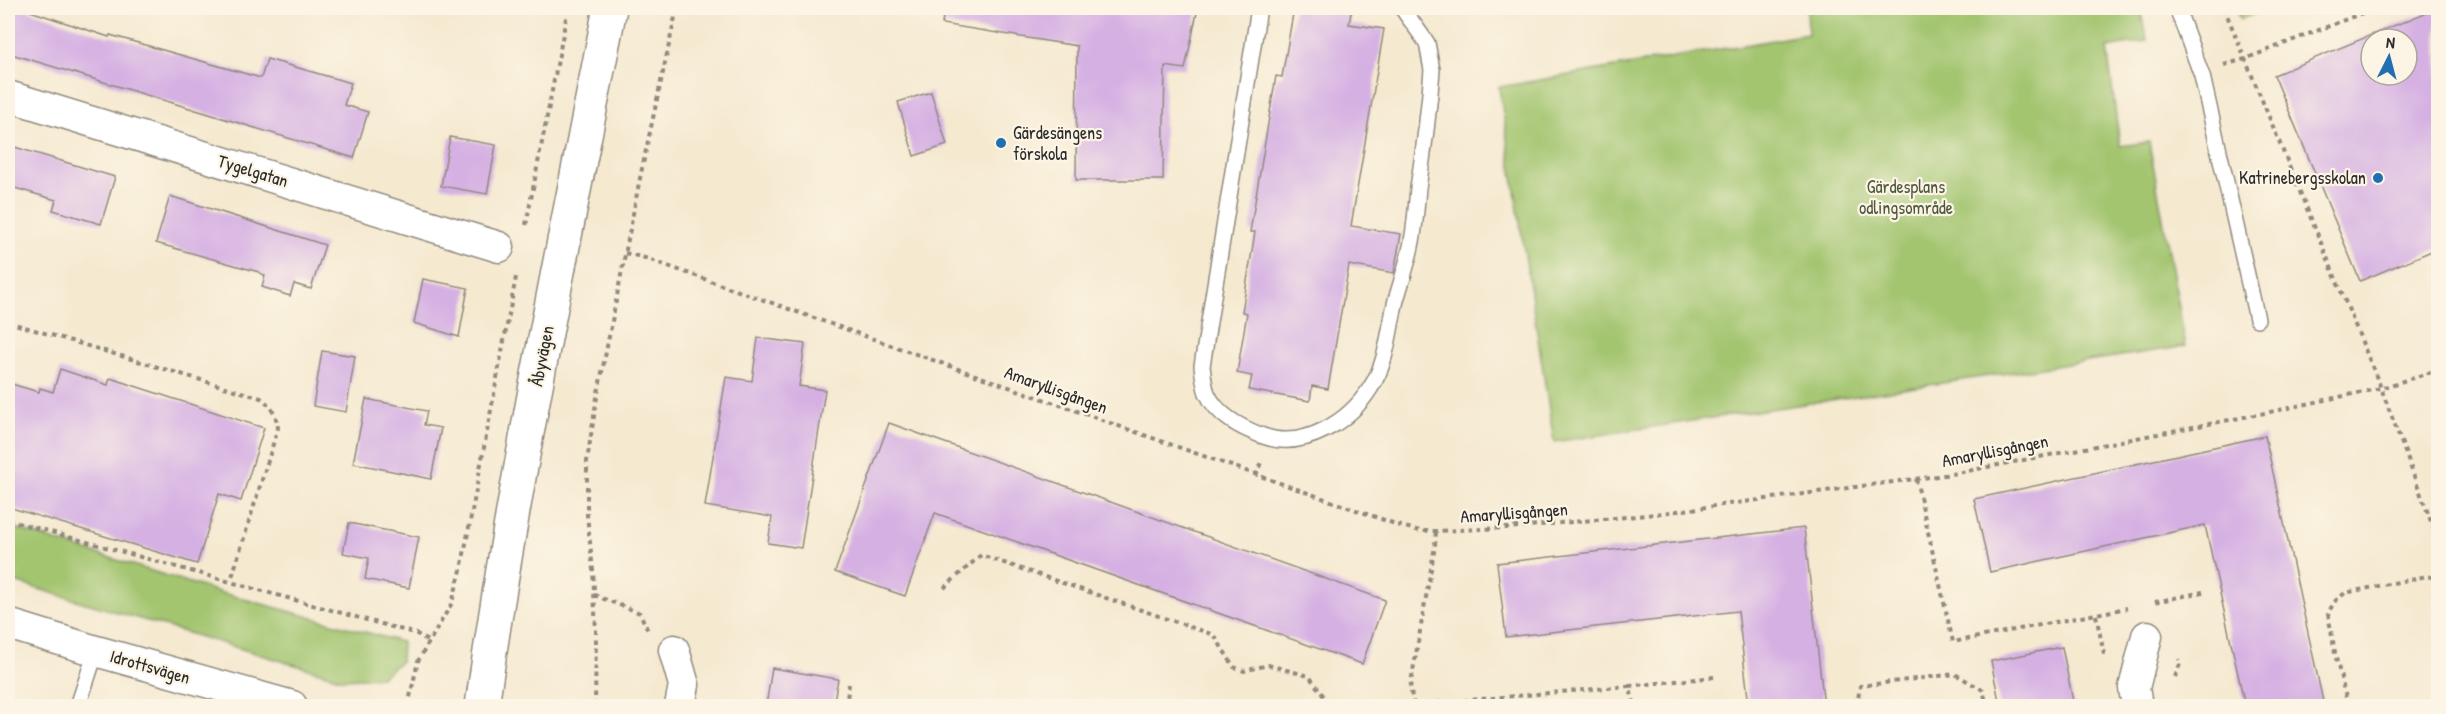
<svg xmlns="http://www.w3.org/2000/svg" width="2446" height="714" font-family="'Patrick Hand',sans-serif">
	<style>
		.green { fill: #a3c56f; stroke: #67784d; stroke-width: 1.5 }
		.building { fill: #d5b0e3; fill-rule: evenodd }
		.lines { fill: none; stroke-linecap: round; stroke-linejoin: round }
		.lane-casing { stroke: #908a7e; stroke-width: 18 }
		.street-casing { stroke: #908a7e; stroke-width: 33 }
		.secondary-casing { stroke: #908a7e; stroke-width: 36 }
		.path { stroke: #908a7e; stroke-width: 4; stroke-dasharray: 4.5 4.5; stroke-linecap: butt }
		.lane { stroke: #fff; stroke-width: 15 }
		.street { stroke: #fff; stroke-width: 30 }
		.secondary { stroke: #fff; stroke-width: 33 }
		.poi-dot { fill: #1f6fb2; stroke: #fcf5e5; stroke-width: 2 }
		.labels { text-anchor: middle; stroke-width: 4.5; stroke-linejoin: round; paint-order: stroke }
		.poi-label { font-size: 18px; fill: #2b2b2b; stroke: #fcf5e5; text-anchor: start }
		.street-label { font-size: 18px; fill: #2b2b2b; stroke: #fcf5e5 }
		.park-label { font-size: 18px; fill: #4f593f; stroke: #fcf5e5 }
	</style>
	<rect width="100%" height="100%" fill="#fcf5e5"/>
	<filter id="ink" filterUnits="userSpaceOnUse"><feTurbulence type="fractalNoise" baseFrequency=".0167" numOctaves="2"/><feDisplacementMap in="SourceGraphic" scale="12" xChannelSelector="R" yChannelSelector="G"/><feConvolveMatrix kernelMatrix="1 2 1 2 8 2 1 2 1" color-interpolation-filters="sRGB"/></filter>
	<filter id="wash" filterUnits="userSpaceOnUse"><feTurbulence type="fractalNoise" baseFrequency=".008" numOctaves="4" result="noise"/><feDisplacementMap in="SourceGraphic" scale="24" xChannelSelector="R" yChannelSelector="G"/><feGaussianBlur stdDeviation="1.35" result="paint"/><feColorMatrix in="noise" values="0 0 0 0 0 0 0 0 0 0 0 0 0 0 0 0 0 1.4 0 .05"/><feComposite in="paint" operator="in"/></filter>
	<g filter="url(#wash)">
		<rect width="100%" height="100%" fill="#f5e9d0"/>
		<g class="green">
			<path d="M1807,8H2140L2147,41L2107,48L2120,146L2149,142L2186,346L1554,442L1499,87L1808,34Z"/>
			<path d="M2236,8H2270L2241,19Z"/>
			<path d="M8,526L222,593L402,642L401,661L381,677L343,679L8,580Z"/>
		</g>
		<g id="blocks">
			<g class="building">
				<path d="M8,8H21L109,37L110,35L261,78L267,59L351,83L344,105L368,112L354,158L8,53Z"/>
				<path d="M944,8H1198L1185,69L1165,66L1163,180H1076L1077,46L942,24Z"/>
				<path d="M1294,8H1352L1349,24L1384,29L1351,226L1401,234L1394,273L1349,265L1328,389L1312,386L1310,401L1249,390L1252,376L1237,373L1247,313L1242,312L1255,232H1250L1276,76L1282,77Z"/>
				<path d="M2437,8L2439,248L2360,281L2274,75ZM2371,39H2407V75H2371Z"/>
				<path d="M931,92L947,145L914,156L898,102Z"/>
				<path d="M450,137L496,145L487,194L441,186Z"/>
				<path d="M8,145L115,177L101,224L53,210L56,200L8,186Z"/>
				<path d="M170,196L325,245L311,289L294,284L290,296L262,287L265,276L259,272L156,243Z"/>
				<path d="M423,279L468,288L459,337L414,323Z"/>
				<path d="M758,338L805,344L799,386L825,390L801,548L768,543L772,517L705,506L726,377L752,381Z"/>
				<path d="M322,351L355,356L346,412L313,406Z"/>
				<path d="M60,369L108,385L110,378L264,428L241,501L219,494L197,564L8,507V383L39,392L40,388L53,392Z"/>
				<path d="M366,399L427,411L424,425L441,428L431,479L353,463Z"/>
				<path d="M889,423L1385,600L1362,664L935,513L905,596L835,572Z"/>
				<path d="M2265,436L2324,706H2245L2205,525L1990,572L1974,499Z"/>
				<path d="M349,523L419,537L409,588L365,579L369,558L343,553Z"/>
				<path d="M1804,528L1824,706H1749L1738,611L1506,637L1497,563Z"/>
				<path d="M2062,647L2074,706H2000L1991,661Z"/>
				<path d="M772,668L838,679L833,706H766Z"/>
			</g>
		</g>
	</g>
	<g filter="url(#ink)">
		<use href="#blocks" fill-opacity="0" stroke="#908a7e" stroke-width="1.5"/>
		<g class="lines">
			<g class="lane-casing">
				<g id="lane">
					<path d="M1259,8L1202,366C1203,374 1204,385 1207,393C1217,416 1241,428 1263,436C1304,451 1350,421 1371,387C1388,361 1389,328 1396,300C1401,283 1406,268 1410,251C1415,231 1416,209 1418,188C1424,149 1429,110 1432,70L1427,43L1402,8"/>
					<path d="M2177,8L2202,76L2257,319"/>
					<path d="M78,706L96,651"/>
				</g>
			</g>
			<g class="street-casing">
				<g id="street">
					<path d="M8,96L499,247"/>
					<path d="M8,624L96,651L292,706"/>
					<path d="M674,650L684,685L680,706"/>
					<path d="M2137,706L2134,688L2147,636"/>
				</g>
			</g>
			<g class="secondary-casing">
				<path id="secondary" d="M482,706C515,472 565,240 610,8"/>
			</g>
			<g class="path">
				<path d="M2224,8L2381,388L2438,540"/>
				<path d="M2224,65L2245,59L2375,8"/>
				<path d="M526,225L568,8"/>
				<path d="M625,253L645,258L1401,526L1420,531H1436L1507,528L1647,515L1952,474L2265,413L2381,388L2438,370"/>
				<path d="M8,322L261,398C272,407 276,414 278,428L231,580"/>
				<path d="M1256,476L1261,462"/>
				<path d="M1916,479L1953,642L2127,608"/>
				<path d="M8,520L417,634L429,642"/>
				<path d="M944,588L981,555L1214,635L1234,667L1244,671L1268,665L1309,676L1331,706"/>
				<path d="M594,595L640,613L648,631"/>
				<path d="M2155,602L2203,592"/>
				<path d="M2096,615L2105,659"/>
				<path d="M2175,677L2180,664L2179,659"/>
				<path d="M1629,686L1715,677"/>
				<path d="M1473,700V706"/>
				<path d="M8,705L10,706"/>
				<path d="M1414,705L1410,688L1435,546L1436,531"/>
				<path d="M408,706L418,661L452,603L461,570L516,277"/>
				<path d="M595,706L596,632L593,570L587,515V461L596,403L641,173L677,8"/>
				<path d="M846,706L849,684"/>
				<path d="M1401,706L1629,686L1635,706"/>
				<path d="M1857,706L1860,686L1955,674L1983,690L1987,706"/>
				<path d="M2348,706L2336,658L2328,614L2334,602L2345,593L2427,576L2438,579"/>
			</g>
			<use href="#lane" class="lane"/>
			<use href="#street" class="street"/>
			<use href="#secondary" class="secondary"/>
		</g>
	</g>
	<g class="poi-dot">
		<circle cx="1001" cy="143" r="6"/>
		<circle cx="2378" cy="178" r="6"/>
	</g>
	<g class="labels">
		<g class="poi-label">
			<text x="1013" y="139">Gärdesängens<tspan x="1013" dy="21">förskola</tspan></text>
			<text x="2366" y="184" text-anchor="end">Katrinebergsskolan</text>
		</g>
		<g class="street-label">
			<text transform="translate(253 171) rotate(17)" y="6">Tygelgatan</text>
			<text transform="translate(542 356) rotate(-79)" y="6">Åbyvägen</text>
			<text transform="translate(1056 390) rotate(20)" y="6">Amaryllisgången</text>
			<text transform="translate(1995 451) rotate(-11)" y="6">Amaryllisgången</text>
			<text transform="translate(1514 513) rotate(-4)" y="6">Amaryllisgången</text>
			<text transform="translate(150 667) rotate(16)" y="6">Idrottsvägen</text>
		</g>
		<g class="park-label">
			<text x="1906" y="193">Gärdesplans<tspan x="1906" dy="21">odlingsområde</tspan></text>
		</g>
	</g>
	<rect width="2446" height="714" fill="none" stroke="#fcf5e5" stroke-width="30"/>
	<g transform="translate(2389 57) rotate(6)"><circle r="28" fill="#fcf5e5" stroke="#a8a49b" stroke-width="1.5"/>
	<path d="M0-4.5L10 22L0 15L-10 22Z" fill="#1f6fb2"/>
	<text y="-9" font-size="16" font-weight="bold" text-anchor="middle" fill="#2b2b2b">N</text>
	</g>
</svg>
